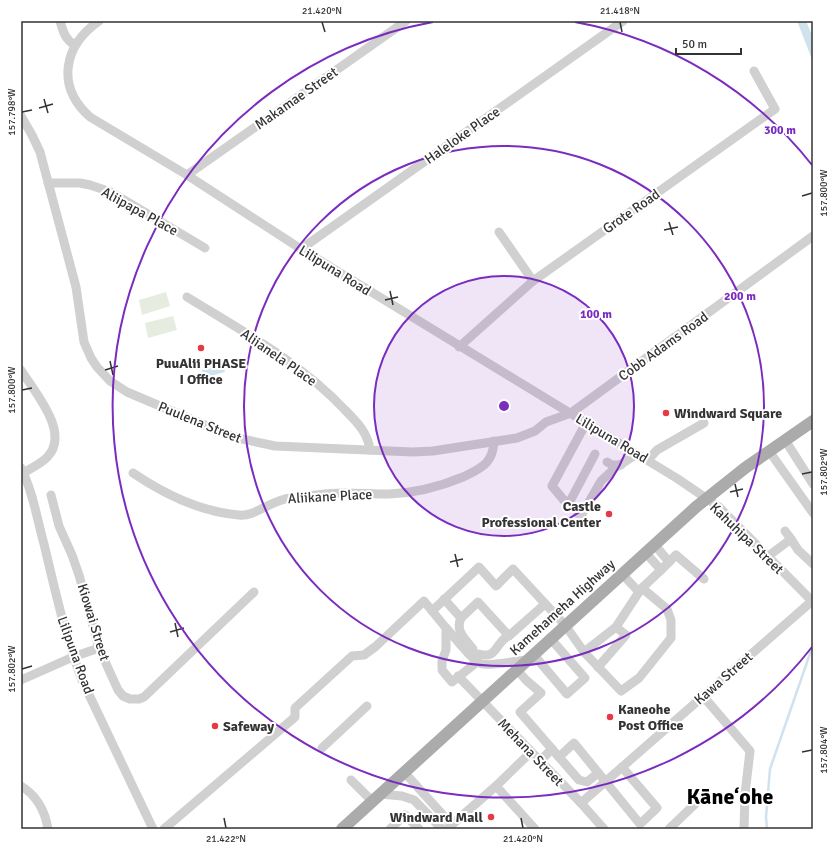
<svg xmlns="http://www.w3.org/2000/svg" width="834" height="850" font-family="Signika,sans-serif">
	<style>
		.green { fill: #e6ecdf }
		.water { fill: #cfe2ee }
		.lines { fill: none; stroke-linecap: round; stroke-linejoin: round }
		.stream { stroke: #cfe2ee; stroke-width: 2.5 }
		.minor { stroke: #d0d0d0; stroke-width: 9 }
		.major { stroke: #ababab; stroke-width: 12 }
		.ticks { fill: none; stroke: #333; stroke-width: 1.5 }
		.ring { fill: none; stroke: #7b2cbf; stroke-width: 2 }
		.poi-dot { fill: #e63946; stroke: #fff; stroke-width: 1.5 }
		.labels { text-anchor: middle; stroke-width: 4; stroke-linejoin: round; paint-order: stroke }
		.street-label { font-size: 14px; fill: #333; stroke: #fff }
		.poi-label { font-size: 14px; font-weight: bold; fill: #333; stroke: #fff; text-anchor: start }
		.town-label { font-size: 22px; font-weight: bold; fill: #000; stroke: #fff }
		.centre { fill: #7b2cbf; stroke: #fff; stroke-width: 2 }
		.ring-label { font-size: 12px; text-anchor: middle; font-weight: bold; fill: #7b2cbf; stroke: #fff; stroke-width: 4; stroke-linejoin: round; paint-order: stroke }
		.neatline { fill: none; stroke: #333; stroke-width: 1.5 }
		.ticks-label { font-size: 10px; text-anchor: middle; fill: #333 }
	</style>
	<rect width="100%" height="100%" fill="#fff"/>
	<g class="green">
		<path d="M166,292L170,306L142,315L139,300Z"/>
		<path d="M173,316L177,330L148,338L145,323Z"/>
	</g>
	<g class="water">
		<path d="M797,21H806L813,37V62Z"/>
		<path d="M223,363L225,372L214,375V376L204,379L202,370L213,368L212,365Z"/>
	</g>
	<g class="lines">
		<path class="stream" d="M767,829L766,817L770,769L813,645"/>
		<g class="minor">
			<path d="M60,21C63,31 65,40 75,45"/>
			<path d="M99,21C63,46 56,87 90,117L187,175L301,249L678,479L719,507L813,602"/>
			<path d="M21,116L32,135L40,152L76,287L84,342L91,358L97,367L110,381L127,392L226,434L242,439L275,446L413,452L433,451L517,438L535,431L546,422L571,413L813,236"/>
			<path d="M187,175L406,21"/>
			<path d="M48,183H80L90,185L111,192L205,248"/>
			<path d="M499,232L533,281"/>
			<path d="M301,249L623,21"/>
			<path d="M187,297C242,331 300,362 345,410C357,422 368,433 370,450"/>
			<path d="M459,347L533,281L775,109L754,71"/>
			<path d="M21,370C35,393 74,436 44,460C38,465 30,469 23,473"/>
			<path d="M586,423L552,486L568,505L595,454"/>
			<path d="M785,440L813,484"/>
			<path d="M769,451L813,513"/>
			<path d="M648,460L657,450L704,423"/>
			<path d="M607,462L612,465H621"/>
			<path d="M21,468C33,492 37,519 44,544C55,590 65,636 82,680L153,829"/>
			<path d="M133,473C164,494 201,512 239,515C255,517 271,500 290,498C308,496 326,493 344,493C359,493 374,494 389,494C415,493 439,487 463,477C481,468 493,464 494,441"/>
			<path d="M51,495L59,526L72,555L79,575L99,648L118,690L123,696L130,699H139L144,697L254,592"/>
			<path d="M578,514L581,516L601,481L615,468L637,454"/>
			<path d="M785,531L791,539"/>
			<path d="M654,544L669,562"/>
			<path d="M767,557L791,539L798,550L813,564"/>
			<path d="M661,570L676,555L704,579"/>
			<path d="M642,588L661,570L645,552"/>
			<path d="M444,599L461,618L478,602L509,636L545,604"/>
			<path d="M432,611L479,567L496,586L513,569L565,625L584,652L616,627L639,592L622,574"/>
			<path d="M461,618C455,631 465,639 473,649"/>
			<path d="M446,628C454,636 472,661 482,664C490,666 516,661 526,660"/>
			<path d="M584,652L621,691L639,678L671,638V620L667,609L642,588L639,592"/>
			<path d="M479,654C498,660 496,640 509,636"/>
			<path d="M533,654L567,694L585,678L550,638"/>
			<path d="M598,667L626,635L616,627"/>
			<path d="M516,669L527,681L541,693L520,712L552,749"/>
			<path d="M458,676L581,803L604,829"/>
			<path d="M21,680L73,657L99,648"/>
			<path d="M703,696L750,751L745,794L744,829"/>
			<path d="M322,748L367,706"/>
			<path d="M559,757L574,743L640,824L657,808L622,767"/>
			<path d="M540,761L552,749L579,780L587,782L598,773"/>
			<path d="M404,772L452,825"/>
			<path d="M351,780L372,801"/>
			<path d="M21,786C36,795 45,811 48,829"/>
			<path d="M496,786L535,829"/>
			<path d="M380,794L402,796L414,800L442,829"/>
			<path d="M581,803L812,601"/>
			<path d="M164,829L295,717V708L352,656L364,655L375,647L424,601L446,628V650L442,661V670L452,682L477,662"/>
			<path d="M390,829L405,815L419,829"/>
			<path d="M447,829L496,786L531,752"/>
			<path d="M669,829L695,804"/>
		</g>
		<path class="major" d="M342,829L696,507L745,468L813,421"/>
	</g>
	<path class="ticks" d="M322,22L325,32M620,22L622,32M44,99L48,113M39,108L53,104M22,112L32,110M802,196L812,193M669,222L673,235M664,230L678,227M390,291L393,305M385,300L398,297M110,361L113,375M105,370L118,366M22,390L32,388M802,474L812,472M735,484L738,497M730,492L743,489M455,554L458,567M450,562L463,559M175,623L178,637M170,632L184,628M22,669L32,666M802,752L812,750M224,818L226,828M521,818L523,828"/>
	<circle cx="504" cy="406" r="130" fill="#7b2cbf" fill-opacity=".12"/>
	<g class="ring">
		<circle cx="504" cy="406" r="130"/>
		<circle cx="504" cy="406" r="260"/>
		<path d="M812 647A391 391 0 1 1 433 22M575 22A391 391 0 0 1 812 165"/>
	</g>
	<g class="poi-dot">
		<circle cx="201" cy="348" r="4"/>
		<circle cx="666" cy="413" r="4"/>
		<circle cx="609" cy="514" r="4"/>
		<circle cx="610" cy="717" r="4"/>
		<circle cx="215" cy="726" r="4"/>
		<circle cx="491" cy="817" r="4"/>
	</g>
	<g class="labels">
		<g class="street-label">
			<text transform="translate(296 98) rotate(-35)" y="5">Makamae Street</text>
			<text transform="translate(462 135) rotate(-35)" y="5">Haleloke Place</text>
			<text transform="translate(140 211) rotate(29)" y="5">Aliipapa Place</text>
			<text transform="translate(631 211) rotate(-35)" y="5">Grote Road</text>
			<text transform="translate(335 270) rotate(32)" y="5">Lilipuna Road</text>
			<text transform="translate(663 346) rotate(-36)" y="5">Cobb Adams Road</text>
			<text transform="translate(279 357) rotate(35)" y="5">Aliianela Place</text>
			<text transform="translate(200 422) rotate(22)" y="5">Puulena Street</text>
			<text transform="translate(612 438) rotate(31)" y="5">Lilipuna Road</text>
			<text transform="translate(330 496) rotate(-3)" y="5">Aliikane Place</text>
			<text transform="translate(747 538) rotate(44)" y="5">Kahuhipa Street</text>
			<text transform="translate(562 607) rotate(-42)" y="5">Kamehameha Highway</text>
			<text transform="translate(94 622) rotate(73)" y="5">Kiowai Street</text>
			<text transform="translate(76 655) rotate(70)" y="5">Lilipuna Road</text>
			<text transform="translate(723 678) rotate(-41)" y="5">Kawa Street</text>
			<text transform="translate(531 752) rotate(46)" y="5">Mehana Street</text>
		</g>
		<g class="poi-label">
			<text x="201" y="368" text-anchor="middle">PuuAlii PHASE<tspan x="201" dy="16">I Office</tspan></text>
			<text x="674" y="418">Windward Square</text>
			<text x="601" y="511" text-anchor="end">Castle<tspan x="601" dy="16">Professional Center</tspan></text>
			<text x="618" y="714">Kaneohe<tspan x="618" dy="16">Post Office</tspan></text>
			<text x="223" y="731">Safeway</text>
			<text x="483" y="822" text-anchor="end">Windward Mall</text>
		</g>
		<g class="town-label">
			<text x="730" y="804">Kāneʻohe</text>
		</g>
	</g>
	<circle cx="504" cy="406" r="6" class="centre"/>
	<g class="ring-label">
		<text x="780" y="134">300 m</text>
		<text x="740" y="300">200 m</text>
		<text x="596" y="318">100 m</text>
	</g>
	<rect width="834" height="850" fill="none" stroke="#ffffff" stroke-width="44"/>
	<path d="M676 48v6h65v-6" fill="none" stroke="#333333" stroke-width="2"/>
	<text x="682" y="48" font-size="12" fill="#333333" stroke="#ffffff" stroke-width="3" paint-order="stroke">50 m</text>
	<rect x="22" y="22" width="790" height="806" class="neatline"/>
	<g class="ticks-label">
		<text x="322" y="14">21.420°N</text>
		<text x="620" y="14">21.418°N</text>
		<text transform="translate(11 112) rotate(-90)" y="4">157.798°W</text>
		<text transform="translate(823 193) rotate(-90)" y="4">157.800°W</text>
		<text transform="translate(11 390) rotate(-90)" y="4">157.800°W</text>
		<text transform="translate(823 472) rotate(-90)" y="4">157.802°W</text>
		<text transform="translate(11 669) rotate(-90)" y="4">157.802°W</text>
		<text transform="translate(823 750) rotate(-90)" y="4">157.804°W</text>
		<text x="226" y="842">21.422°N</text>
		<text x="523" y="842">21.420°N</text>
	</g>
</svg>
